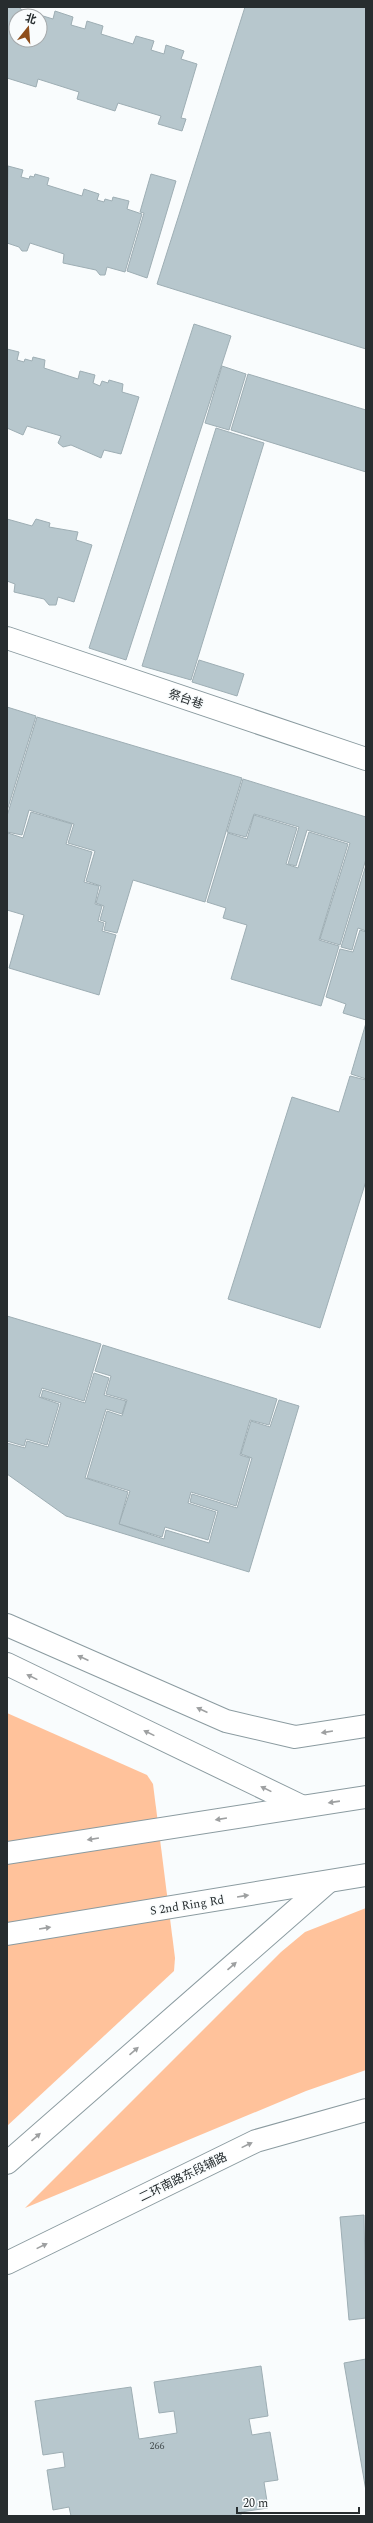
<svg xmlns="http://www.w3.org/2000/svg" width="373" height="2523" font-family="Spectral,'Noto Sans SC',serif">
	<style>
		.green { fill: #ffc29b }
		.building { fill: #b7c7cd; stroke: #9eaeb4; fill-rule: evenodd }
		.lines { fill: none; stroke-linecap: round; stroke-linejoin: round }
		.minor-casing { stroke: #8b9ba0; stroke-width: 24 }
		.major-casing { stroke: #8b9ba0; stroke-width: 24 }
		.highway-casing { stroke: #8b9ba0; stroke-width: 24 }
		.minor { stroke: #fff; stroke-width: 22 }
		.major { stroke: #fff; stroke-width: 22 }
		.highway { stroke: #fff; stroke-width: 22 }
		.oneway { fill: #9ea0a1 }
		.labels { text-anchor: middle; stroke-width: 3; stroke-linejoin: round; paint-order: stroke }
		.number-label { font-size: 10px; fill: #4b5456 }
		.street-label { font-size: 12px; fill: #272d2f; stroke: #f9fcfd }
	</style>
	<rect width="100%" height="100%" fill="#f9fcfd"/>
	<g class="green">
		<path d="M7,1713L147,1775L153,1784L175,1958L174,1971L7,2126Z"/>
		<path d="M366,1908V2070L306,2091L25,2208L281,1952L305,1932Z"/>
	</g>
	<g class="building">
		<path d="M7,7H21L20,9L53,19L55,11L73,17L71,25L85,29L87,21L103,26L101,34L133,44L136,36L154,41L151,50L164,54L166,45L184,51L181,59L197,64L181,118L186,119L182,131L158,124L161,116L118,103L115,111L77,99L79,92L38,79L36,87L7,78ZM16,16H40V40H16Z"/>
		<path d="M245,7H366V349L157,284Z"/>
		<path d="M8,166L23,170L21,177L29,179L30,176L34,177L35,174L49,178L47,185L82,196L84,189L99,194L97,200L104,202L105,199L112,201L113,197L129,201L127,209L142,214L125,272L107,267L105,275H100L96,270L63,263L64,254L30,243L27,251H22L19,247L7,243Z"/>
		<path d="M151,174L176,181L147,278L127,271L144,213L140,212Z"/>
		<path d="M194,324L231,336L126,660L89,648Z"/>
		<path d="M7,349L19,352L17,360L24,362L25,359L32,361L33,357L45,360L44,368L78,379L80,371L95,375L93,383L100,386L102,381L108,383L109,380L123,384L122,392L139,397L121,454L104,450L101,458L71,445L63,447L58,443L61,436L27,426L23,435L7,428Z"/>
		<path d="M222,366L246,374L229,430L205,423Z"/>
		<path d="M248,374L366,410V472L231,430Z"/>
		<path d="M216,428L264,443L191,680L142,666Z"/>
		<path d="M7,519L32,526L36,519L50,523L49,527L78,532L76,540L92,545L74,602L58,597L56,605H49L44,599L14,592L15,584L7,581Z"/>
		<path d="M199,660L244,674L237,696L192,682Z"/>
		<path d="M7,707L36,716L7,811Z"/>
		<path d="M37,717L242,778L205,902L133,880L117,933L104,930L106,922L100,920L104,906L96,903L101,886L86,881L95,851L68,843L74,824L29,810L22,835L7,832V816Z"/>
		<path d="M243,779L366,817V859L340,945L320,939L350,843L307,830L296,866L288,864L299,827L254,814L246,837L227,832Z"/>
		<path d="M31,812L72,824L66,844L92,852L84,882L99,886L95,904L102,906L98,921L104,923L102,931L116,935L99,995L9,968L24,915L7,910V838L8,833L23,838Z"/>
		<path d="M254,815L297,828L286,864L298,868L309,832L348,844L319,940L339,946L321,1006L231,979L247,925L223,918L226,908L207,902L228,833L247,839Z"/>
		<path d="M366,865V931L358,928L352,950L341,947Z"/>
		<path d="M360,930L366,932V1020L343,1013L346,1004L326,997L340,949L353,952Z"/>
		<path d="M366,1023V1079L351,1074Z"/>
		<path d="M350,1076L366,1080V1181L320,1328L228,1299L292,1097L339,1112Z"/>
		<path d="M7,1316L101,1344L84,1401L42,1388L39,1397L59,1404L47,1445L26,1439L24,1446L7,1441Z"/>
		<path d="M103,1345L277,1399L269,1425L250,1420L240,1455L250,1458L236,1506L191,1492L188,1503L216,1512L208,1540L165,1527L162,1537L119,1524L130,1491L87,1478L107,1411L122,1416L127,1400L106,1394L111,1376L95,1371Z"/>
		<path d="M94,1373L109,1378L104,1395L126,1401L122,1414L106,1409L85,1478L128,1492L119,1524L164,1539L166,1530L209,1543L218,1511L190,1502L192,1494L237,1508L252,1458L241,1454L251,1421L270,1427L279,1400L299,1406L249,1572L66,1516L7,1474V1443L25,1448L27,1441L48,1447L61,1403L41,1397L43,1390L85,1403Z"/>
		<path d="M364,2215L366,2318L349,2320L340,2217Z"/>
		<path d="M366,2359V2491L344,2363Z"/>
		<path d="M261,2366L268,2416L249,2419L252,2435L270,2432L278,2480L264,2482L268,2508L241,2512V2516H71L69,2507L53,2510L47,2470L65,2467L63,2452L43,2455L35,2401L131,2387L139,2439L177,2433L174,2411L159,2413L154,2382Z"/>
	</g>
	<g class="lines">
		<g class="minor-casing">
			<path id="minor" d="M7,638L366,759"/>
		</g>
		<g class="major-casing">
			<g id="major">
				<path d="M7,1625L226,1721L295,1737L366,1726"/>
				<path d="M7,2263L256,2141L366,2110"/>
			</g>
		</g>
		<g class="highway-casing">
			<g id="highway">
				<path d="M7,1664L301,1806"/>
				<path d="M7,1853L366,1797"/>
				<path d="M7,1934L366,1875"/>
				<path d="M7,2163L328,1882"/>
			</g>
		</g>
		<use href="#minor" class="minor"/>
		<use href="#major" class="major"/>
		<use href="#highway" class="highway"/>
	</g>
	<defs><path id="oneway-solid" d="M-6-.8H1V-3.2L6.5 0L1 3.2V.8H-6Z"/></defs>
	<g class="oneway">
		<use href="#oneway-solid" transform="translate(83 1658) rotate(-156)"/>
		<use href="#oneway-solid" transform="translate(32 1677) rotate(-154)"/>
		<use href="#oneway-solid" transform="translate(202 1710) rotate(-156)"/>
		<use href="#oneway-solid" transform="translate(327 1732) rotate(171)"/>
		<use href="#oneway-solid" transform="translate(149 1733) rotate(-154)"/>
		<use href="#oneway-solid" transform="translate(266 1789) rotate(-154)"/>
		<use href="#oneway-solid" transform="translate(334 1802) rotate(172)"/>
		<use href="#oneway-solid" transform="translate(221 1819) rotate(171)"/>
		<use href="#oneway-solid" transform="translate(93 1839) rotate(171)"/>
		<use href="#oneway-solid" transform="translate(243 1896) rotate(-9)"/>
		<use href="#oneway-solid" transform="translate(45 1928) rotate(-9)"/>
		<use href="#oneway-solid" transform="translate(232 1966) rotate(-41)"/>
		<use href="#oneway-solid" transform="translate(134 2051) rotate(-41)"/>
		<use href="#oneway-solid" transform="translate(36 2137) rotate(-41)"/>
		<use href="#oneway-solid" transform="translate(247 2145) rotate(-26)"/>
		<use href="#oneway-solid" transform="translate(42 2246) rotate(-26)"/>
	</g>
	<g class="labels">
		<g class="number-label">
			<text x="157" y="2449">266</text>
		</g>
		<g class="street-label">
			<text transform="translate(186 699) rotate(19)" y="4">祭台巷</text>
			<text transform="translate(187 1905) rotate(-9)" y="4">S 2nd Ring Rd</text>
			<text transform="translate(183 2177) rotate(-26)" y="4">二环南路东段辅路</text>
		</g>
	</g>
	<rect width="373" height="2523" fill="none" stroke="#272d2f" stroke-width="16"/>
	<g transform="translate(28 28) rotate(17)"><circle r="19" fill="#f9fcfd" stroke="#a5a9ab"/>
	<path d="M0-3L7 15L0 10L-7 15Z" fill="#8e4d1a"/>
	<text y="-6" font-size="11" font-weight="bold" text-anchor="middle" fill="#272d2f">北</text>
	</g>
	<path d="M237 2507v6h122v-6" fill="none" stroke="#272d2f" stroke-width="2"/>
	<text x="243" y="2507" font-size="12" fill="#272d2f" stroke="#f9fcfd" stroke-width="3" paint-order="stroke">20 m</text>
</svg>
